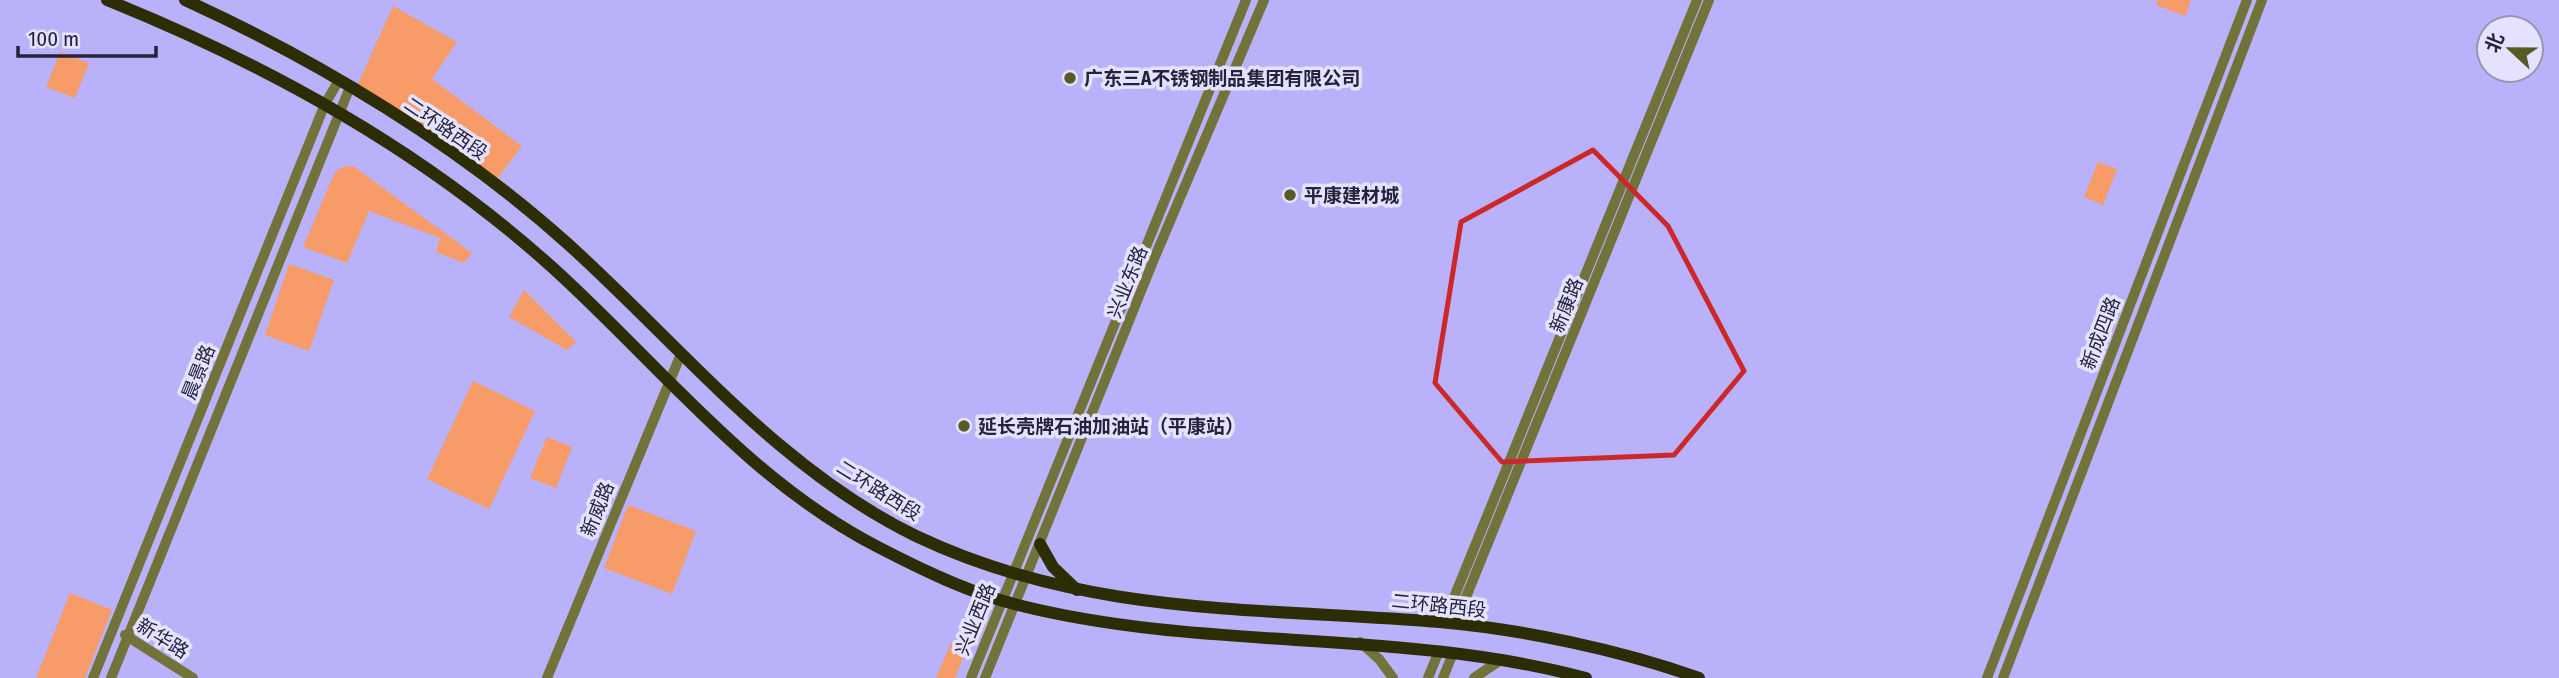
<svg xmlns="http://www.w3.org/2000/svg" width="2559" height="678" font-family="'Fira Sans Condensed','Noto Sans SC',sans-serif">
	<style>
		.built { fill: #b9b1fa; fill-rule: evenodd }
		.green { fill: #f79c69 }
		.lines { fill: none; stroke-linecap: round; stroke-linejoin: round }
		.minor { stroke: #72723b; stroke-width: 10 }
		.major { stroke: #2d2d05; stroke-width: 12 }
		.marked { fill: none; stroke: #cd2829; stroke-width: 5; stroke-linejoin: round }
		.poi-dot { fill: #595926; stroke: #e4e2fe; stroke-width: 2.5 }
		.labels { text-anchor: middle; stroke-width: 7; stroke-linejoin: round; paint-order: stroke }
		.poi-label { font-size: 19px; font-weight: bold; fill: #26223c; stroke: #e4e2fe; text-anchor: start }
		.street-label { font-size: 19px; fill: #26223c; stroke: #e4e2fe }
	</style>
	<rect width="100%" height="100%" fill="#c3bcfe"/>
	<path class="built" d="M0,0H2559V678H0ZM2489,28H2531V70H2489Z"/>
	<g class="green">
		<path d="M2158,0H2191L2185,16L2156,5Z"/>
		<path d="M393,6L457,42L432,79L522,146L497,179L358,84Z"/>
		<path d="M60,52L89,63L75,98L46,87Z"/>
		<path d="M2098,162L2117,169L2103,205L2084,197Z"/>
		<path d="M353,166L472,253L464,263L436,252L440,238L369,211L347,263L303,247L334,174L342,167Z"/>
		<path d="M289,264L334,280L309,351L265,335Z"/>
		<path d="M524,290L576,342L567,350L509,317Z"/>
		<path d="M473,381L535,411L489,509L427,479Z"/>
		<path d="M547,437L572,447L556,488L530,478Z"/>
		<path d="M628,505L696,531L672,594L604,568Z"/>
		<path d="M70,593L112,610L85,678H36Z"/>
		<path d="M951,643L967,648L955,678H936Z"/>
	</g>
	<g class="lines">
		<g class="minor">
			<path d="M1444,622L1697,0"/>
			<path d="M1455,624L1709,0"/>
			<path d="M125,635L193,678"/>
			<path d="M1360,642L1379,659L1393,678"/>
			<path d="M93,678L325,104L339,80"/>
			<path d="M111,678L350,87"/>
			<path d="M547,678L681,354"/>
			<path d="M971,678L1246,0"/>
			<path d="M985,678L1154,259L1264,0"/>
			<path d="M1428,678L1439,651"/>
			<path d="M1443,678L1453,653"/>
			<path d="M1474,678L1502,659"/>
			<path d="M1987,678L2247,0"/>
			<path d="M2003,678L2262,0"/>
		</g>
		<g class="major">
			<path d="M107,0C270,66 422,150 553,268C658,363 749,481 878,547C922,570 970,593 1018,605C1204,652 1400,628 1586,678"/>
			<path d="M185,0C319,61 458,145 568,244C680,345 778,469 916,536C1086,617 1256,607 1439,622C1521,629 1621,650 1699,678"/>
			<path d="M1040,544L1053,567L1077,590"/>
		</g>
	</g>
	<path class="marked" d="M1593,150L1668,226L1744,371L1674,455L1502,462L1435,383L1461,222Z"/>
	<g class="poi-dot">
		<circle cx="1070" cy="78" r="7"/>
		<circle cx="1290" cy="195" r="7"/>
		<circle cx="964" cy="426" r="7"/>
	</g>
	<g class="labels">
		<g class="poi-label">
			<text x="1084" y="85">广东三A不锈钢制品集团有限公司</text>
			<text x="1304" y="202">平康建材城</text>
			<text x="978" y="433">延长壳牌石油加油站（平康站）</text>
		</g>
		<g class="street-label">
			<text transform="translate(446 128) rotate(34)" y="7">二环路西段</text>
			<text transform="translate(1127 282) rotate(-68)" y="7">兴业东路</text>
			<text transform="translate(1566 305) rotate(-68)" y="7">新康路</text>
			<text transform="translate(2100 333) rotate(-69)" y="7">新成四路</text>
			<text transform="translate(198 372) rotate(-68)" y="7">晨景路</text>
			<text transform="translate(879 490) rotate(32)" y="7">二环路西段</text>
			<text transform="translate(597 509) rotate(-68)" y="7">新威路</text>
			<text transform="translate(1439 605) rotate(6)" y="7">二环路西段</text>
			<text transform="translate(975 619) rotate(-68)" y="7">兴业西路</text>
			<text transform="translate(163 638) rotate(32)" y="7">新华路</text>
		</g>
	</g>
	<g transform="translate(2510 49) rotate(292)"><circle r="33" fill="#e4e2fe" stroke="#9895b0" stroke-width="2"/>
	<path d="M0-5L12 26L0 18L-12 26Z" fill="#595926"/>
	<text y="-10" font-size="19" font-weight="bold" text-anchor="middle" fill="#26223c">北</text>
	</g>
	<path d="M18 46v10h138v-10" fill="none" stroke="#26223c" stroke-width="3.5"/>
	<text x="28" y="46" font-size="21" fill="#26223c" stroke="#e4e2fe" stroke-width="5" paint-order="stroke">100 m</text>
</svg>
